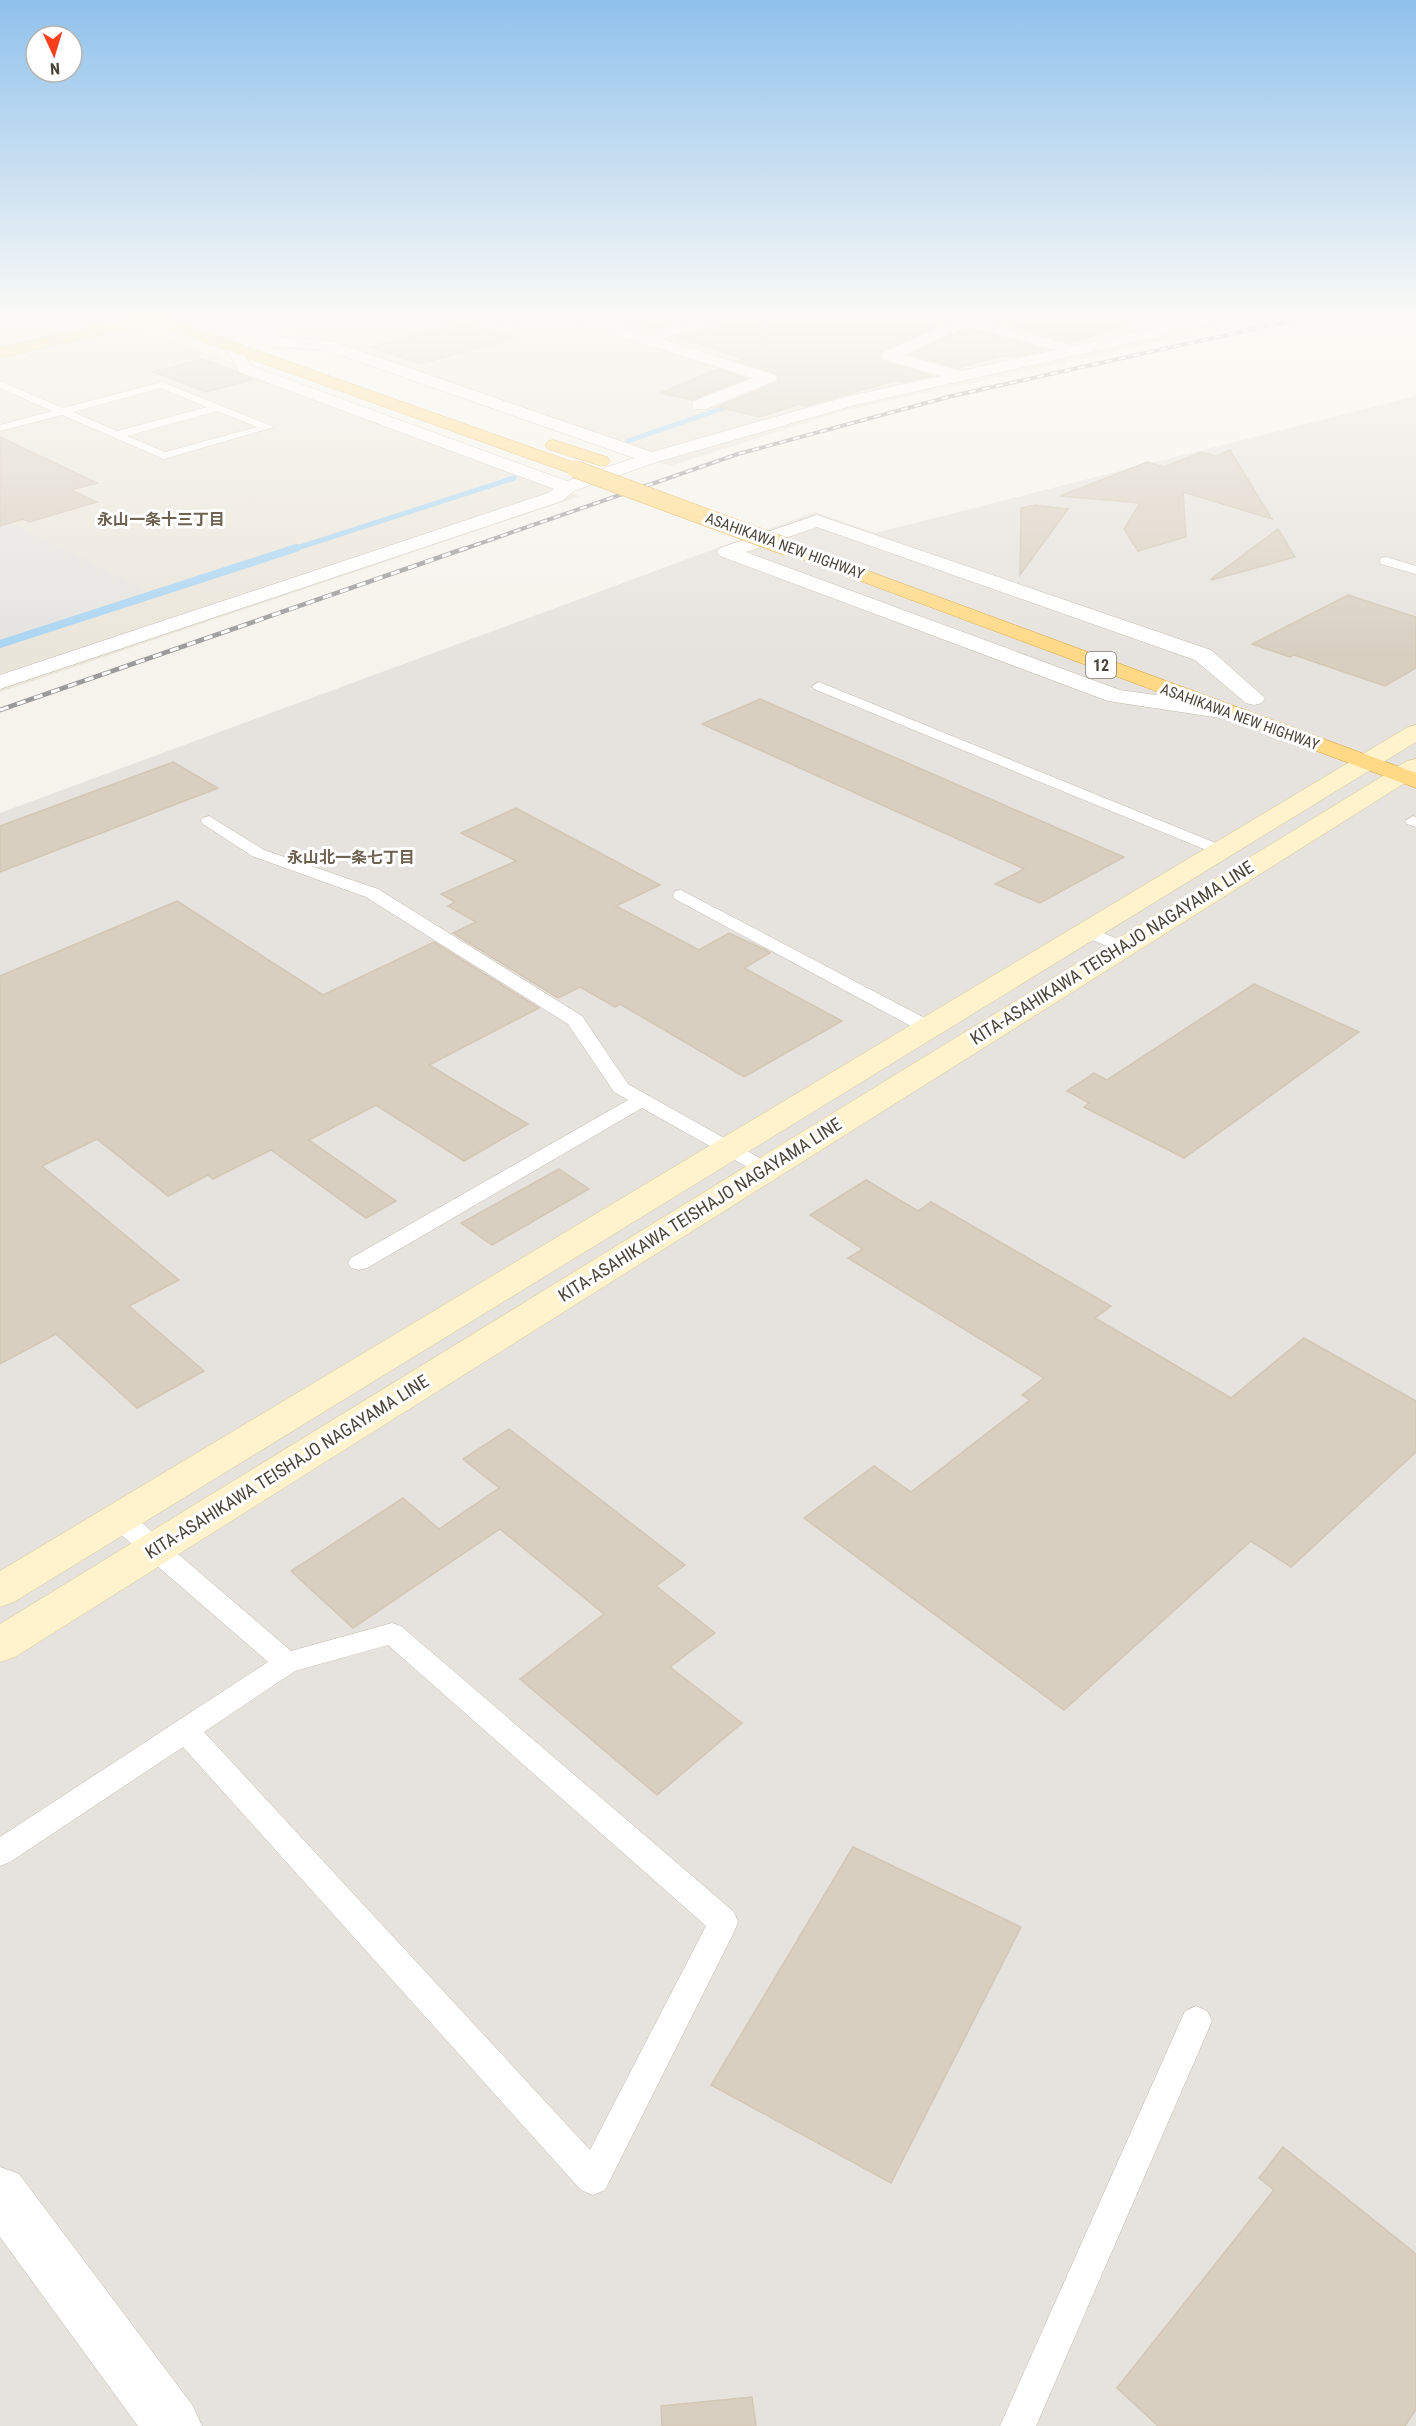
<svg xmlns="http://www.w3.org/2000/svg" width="1416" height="2426" font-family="'Roboto Condensed','Noto Sans JP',sans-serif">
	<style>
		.residential { fill: #eae5da }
		.industrial { fill: #e6e2dd }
		.parking { fill: #e5e3e0 }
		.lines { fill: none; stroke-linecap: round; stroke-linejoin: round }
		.stream-far1 { stroke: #a9d4f2; stroke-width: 5 }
		.stream { stroke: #a9d4f2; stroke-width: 8 }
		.building { fill: #d8cfc1; stroke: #d3c7b4; stroke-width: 1.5 }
		.service-casing { stroke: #c2bbae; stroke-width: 1 }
		.minor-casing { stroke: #c2bbae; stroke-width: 1 }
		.secondary-casing { stroke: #d6c79b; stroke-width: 1 }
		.trunk-casing { stroke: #e0a43c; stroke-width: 1 }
		.service { fill: #fff; fill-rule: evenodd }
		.minor { fill: #fff; fill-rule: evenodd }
		.secondary { fill: #fff3cd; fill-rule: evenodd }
		.trunk { fill: #ffd985; fill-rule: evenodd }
		.rail-far1-casing { stroke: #9a9a9a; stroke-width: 4 }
		.rail-casing { stroke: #9a9a9a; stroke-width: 4.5 }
		.rail-far1 { stroke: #fff; stroke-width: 2; stroke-dasharray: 7; stroke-linecap: butt }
		.rail { stroke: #fff; stroke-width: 3; stroke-dasharray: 9; stroke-linecap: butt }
		.trunk-bridge-casing { stroke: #e0a43c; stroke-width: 18; stroke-linecap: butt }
		.trunk-bridge { stroke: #ffd985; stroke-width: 17 }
		.labels { text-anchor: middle; stroke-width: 6; stroke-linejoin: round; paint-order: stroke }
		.far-street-label { font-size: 15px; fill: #4b4439; stroke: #fff }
		.far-neighbourhood-label { font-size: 16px; font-weight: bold; fill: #6e6250; stroke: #fff }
		.shield { fill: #fff; stroke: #817c74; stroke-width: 1.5 }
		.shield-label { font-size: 16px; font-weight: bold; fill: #4b4439 }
		.street-label { font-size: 18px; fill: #4b4439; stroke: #fff }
	</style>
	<rect width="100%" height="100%" fill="#f6f3ec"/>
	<g class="residential">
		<path d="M0,318H116L580,496L0,692Z"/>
		<path d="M245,318H1269L843,411L670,466Z"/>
	</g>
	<path class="industrial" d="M1416,396V2426H0V813L815,512L875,533Z"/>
	<path class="parking" d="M0,518L146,591L0,639Z"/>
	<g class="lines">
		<g class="stream-far1">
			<path d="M628,441L735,404"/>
			<path d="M291,550L514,478"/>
		</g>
		<path class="stream" d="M0,644L296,548"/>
	</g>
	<g class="building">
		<path d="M653,318H696L652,330L636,325Z"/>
		<path d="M729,318H955L881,351L878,355L881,361L932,376L903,382L897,380L805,406L799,404L760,417L717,407L776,383L779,379L777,374L738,361L744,359L676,337L726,323Z"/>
		<path d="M981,318H1126L1127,326L1070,342Z"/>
		<path d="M465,322L514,338L421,364L370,347Z"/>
		<path d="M967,328L1045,350L1015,357L1002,356L957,368L910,354Z"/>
		<path d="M203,359L236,372L253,380L206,392L153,372Z"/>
		<path d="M718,369L746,378L692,400L660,393Z"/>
		<path d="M0,437L97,483L71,490L97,502L29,522L23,519L0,526Z"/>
		<path d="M1230,450L1272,519L1183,492L1186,537L1138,551L1124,529L1140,503L1060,496L1147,462L1164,467L1201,452L1216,456Z"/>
		<path d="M1035,505L1068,509L1020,575L1021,508Z"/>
		<path d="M1278,529L1295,557L1212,580L1211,579Z"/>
		<path d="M1348,595L1416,617V668L1385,686L1294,655L1290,657L1252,644Z"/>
		<path d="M760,699L1124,857L1040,903L995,884L1024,869L702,724Z"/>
		<path d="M173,762L218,788L0,872V826Z"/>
		<path d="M516,808L660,885L616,906L699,950L729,933L766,950L770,953L744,968L842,1021L744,1077L620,1004L615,1007L580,987L558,998L453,933L476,922L448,906L455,902L441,894L516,861L461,833Z"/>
		<path d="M177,901L323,995L434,942L539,1008L429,1065L528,1124L464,1161L376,1105L309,1140L396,1201L366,1218L271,1150L213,1179L208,1175L168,1196L97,1139L42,1166L179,1280L129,1306L204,1371L137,1408L56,1334L0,1364V976Z"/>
		<path d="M1254,984L1359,1032L1184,1158L1084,1107L1089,1103L1067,1091L1094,1073L1107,1080Z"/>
		<path d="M559,1169L589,1189L492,1245L461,1223Z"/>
		<path d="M866,1180L918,1211L931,1202L1111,1306L1095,1318L1231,1398L1304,1338L1416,1401V1452L1291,1567L1251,1541L1064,1710L804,1518L874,1466L911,1492L1030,1400L1022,1395L1044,1378L848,1258L863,1249L810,1215Z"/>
		<path d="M509,1429L685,1565L656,1586L715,1633L670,1667L742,1723L657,1795L520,1679L604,1614L500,1529L353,1628L291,1571L403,1498L439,1529L499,1488L463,1459Z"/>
		<path d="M853,1847L1021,1927L891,2183L711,2085Z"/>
		<path d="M1283,2147L1416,2254V2409L1405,2426H1158L1117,2388L1274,2190L1259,2178Z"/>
		<path d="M752,2397L756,2426H662L661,2406Z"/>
	</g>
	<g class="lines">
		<g class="service-casing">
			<g id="service">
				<path d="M481,318C490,318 497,320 506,321C514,321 525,318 535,318L507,327Z"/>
				<path d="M636,318H651L609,331L604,328Z"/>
				<path d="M0,381L63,408L162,382L274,427L164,459L62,415L0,431V425L52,411L0,388ZM161,388L207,407L117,431L73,412ZM217,411L257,427L165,452L127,436Z"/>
				<path d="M1386,557L1416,566V574L1381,564L1380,561L1381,558Z"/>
				<path d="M819,682L1228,848L1230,851L1228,854H1216L814,689L812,686Z"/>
				<path d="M209,816L264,850L378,889L582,1016L628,1084L772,1165L775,1169L772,1173L765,1175L758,1173L642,1108L367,1268L359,1270L351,1268L348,1263L351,1258L628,1100L614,1092L568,1024L366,897L252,856L203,824L201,821L203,818Z"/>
				<path d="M1413,816L1416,817V827L1407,824L1405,821Z"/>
				<path d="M681,890L936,1024L938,1028L936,1032H922L675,899L673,895L675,891Z"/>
				<path d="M1088,927L1128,943L1131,947L1128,951L1122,952L1082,936L1079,932L1082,928Z"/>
				<path d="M119,1509L128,1511L291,1651L392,1623L401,1626L734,1912L738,1922L734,1932L605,2190L593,2195L581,2190L183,1747L10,1862L0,1866V1837L268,1662L110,1525L107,1518L110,1511ZM388,1645L706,1926L590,2150L204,1732L295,1671Z"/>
				<path d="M1196,2006L1207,2011L1212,2021L1036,2426H1000L1185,2011Z"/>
			</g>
		</g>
		<g class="minor-casing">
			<g id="minor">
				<path d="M568,318H591L645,334L704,318H727L725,321L661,339L775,375L777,378L775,381L706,409H694L692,405L694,401L753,378L571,321Z"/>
				<path d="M960,318H979L978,320L1074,346L1200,318H1227L1219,323L855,405L657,462L574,491L562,501L0,689V675L548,493L554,489L239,372L226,348L228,345H240L251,366L567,481L634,458L326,350L263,345L255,340L263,335L334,342L652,452L845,397L941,376L882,359L880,356L882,353ZM967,326L1055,350L961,371L903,355Z"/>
				<path d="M817,515L1211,650L1265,698L1262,703L1254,705L1246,703L1195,660L817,527L746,552L1120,690L1227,705L1235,707L1239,712L1235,717L1227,719L1108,701L720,556L717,552L720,548Z"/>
				<path d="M0,2167L19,2174L193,2406L202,2426H138L0,2237Z"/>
			</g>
		</g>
		<g class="secondary-casing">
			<g id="secondary">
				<path d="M1416,725V742L14,1602L0,1607V1571L1408,727Z"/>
				<path d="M1416,759V776L15,1657L0,1662V1624L1407,761Z"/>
			</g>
		</g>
		<g class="trunk-casing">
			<g id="trunk">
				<path d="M135,318H165L581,465L584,469L581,473H569L151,323L0,358V348Z"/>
				<path d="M554,440L607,457L610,461L607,465L601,466L548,449L545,445L548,441Z"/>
				<path d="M787,541L1416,773V788L780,551L777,547L780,543Z"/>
			</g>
		</g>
		<use href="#service" class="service"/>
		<use href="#minor" class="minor"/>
		<use href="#secondary" class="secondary"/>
		<use href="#trunk" class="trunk"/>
		<g class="rail-far1-casing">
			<path id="rail-far1" d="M461,550L738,454L952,396L1303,318"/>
		</g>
		<g class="rail-casing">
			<path id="rail" d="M0,710L466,548"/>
		</g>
		<use href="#rail-far1" class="rail-far1"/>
		<use href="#rail" class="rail"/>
		<g class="trunk-bridge-casing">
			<path id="trunk-bridge" d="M575,469L787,547"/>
		</g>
		<use href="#trunk-bridge" class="trunk-bridge"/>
	</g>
	<linearGradient id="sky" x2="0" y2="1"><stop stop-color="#8fc1ec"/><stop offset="0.48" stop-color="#fbfaf6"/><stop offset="1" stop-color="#fbfaf6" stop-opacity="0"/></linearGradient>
	<rect width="1416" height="657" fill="url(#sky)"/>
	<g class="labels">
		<g class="far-street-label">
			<text transform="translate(785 546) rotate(20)" y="5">ASAHIKAWA NEW HIGHWAY</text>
			<text transform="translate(1240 717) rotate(20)" y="5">ASAHIKAWA NEW HIGHWAY</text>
		</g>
		<g class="far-neighbourhood-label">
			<text x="161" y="525">永山一条十三丁目</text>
			<text x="351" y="863">永山北一条七丁目</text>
		</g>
		<rect class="shield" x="1086" y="652" width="30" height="26" rx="4.5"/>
		<g class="shield-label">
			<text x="1101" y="671">12</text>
		</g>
		<g class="street-label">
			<text transform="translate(1112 953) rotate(-32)" y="6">KITA-ASAHIKAWA TEISHAJO NAGAYAMA LINE</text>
			<text transform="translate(700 1210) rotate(-32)" y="6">KITA-ASAHIKAWA TEISHAJO NAGAYAMA LINE</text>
			<text transform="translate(287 1467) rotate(-32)" y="6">KITA-ASAHIKAWA TEISHAJO NAGAYAMA LINE</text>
		</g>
	</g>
	<g transform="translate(54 54) rotate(176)"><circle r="28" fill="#ffffff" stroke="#b7b4b0" stroke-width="1.5"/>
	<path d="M0-4.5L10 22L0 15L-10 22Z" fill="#fc3f1d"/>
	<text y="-9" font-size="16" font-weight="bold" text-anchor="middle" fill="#4b4439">N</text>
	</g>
</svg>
